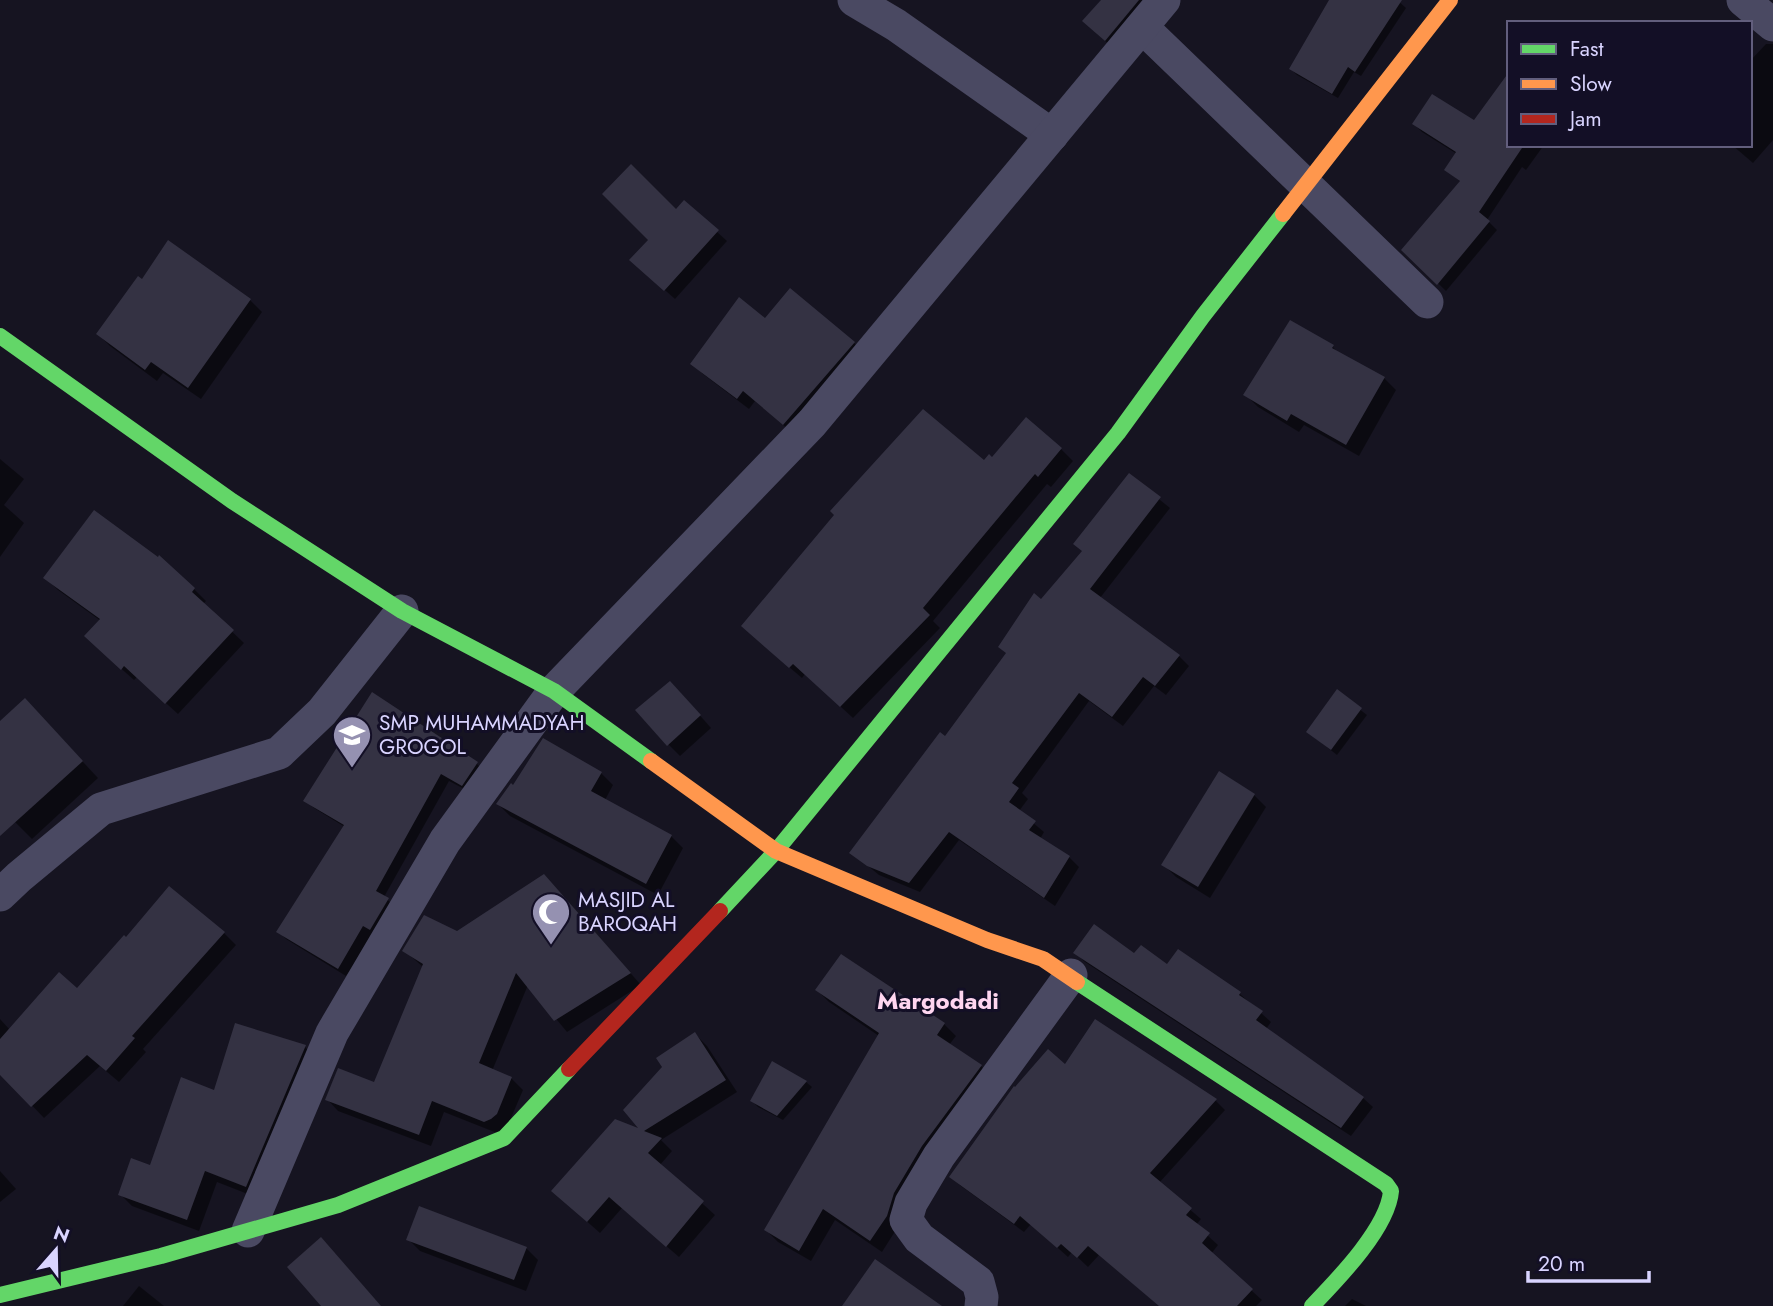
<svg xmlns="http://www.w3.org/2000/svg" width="1773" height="1306" font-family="Jost,sans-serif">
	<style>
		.shadow { fill: #0007 }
		.building { fill: #343243 }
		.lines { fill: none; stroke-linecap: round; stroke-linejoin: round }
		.street { stroke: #4a4962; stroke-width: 33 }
		.fast { stroke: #63d668; stroke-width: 16 }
		.slow { stroke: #ff974d; stroke-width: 16 }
		.jam { stroke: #b3261e; stroke-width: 16 }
		.labels { text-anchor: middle; stroke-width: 6; stroke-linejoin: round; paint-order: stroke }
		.poi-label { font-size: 21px; fill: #d9d4ff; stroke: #130f26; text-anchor: start }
		.quarter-label { font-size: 24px; font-weight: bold; fill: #ffd6f0; stroke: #130f26 }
	</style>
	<rect width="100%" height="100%" fill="#161421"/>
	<g class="shadow">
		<path d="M1103,0H1161L1117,51L1096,33Z"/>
		<path d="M1331,0H1397L1406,8L1361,76L1354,72L1338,98L1297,75L1291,69Z"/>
		<path d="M1766,44H1773V140L1753,163L1732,145H1750V61Z"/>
		<path d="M1414,124L1509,145H1544L1526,170L1522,167L1487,220L1497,230L1446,291L1404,250L1461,182L1446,170L1457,154L1422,132Z"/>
		<path d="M684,202L727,241L675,299L642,270L676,211Z"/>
		<path d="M250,300L262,312L201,399L163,373L157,381L110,346L98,334Z"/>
		<path d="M766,320L854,343L865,354L795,435L755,401L749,409L703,374L692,363Z"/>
		<path d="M1333,347L1339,354L1384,378L1396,390L1359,456L1304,425L1299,432L1258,407L1246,395Z"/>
		<path d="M1061,449L1073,461L1051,487L1047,484L933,621L940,628L853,718L805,674L802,678L755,638L984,462Z"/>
		<path d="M0,459L24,479L4,505L24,523L0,557Z"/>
		<path d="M1129,475L1170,508L1100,598L1179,656L1189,666L1166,695L1154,686L1123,726L1089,701L1022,793L1028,799L1019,811L1044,832L1040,839L1069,857L1079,867L1055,906L959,840L920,892L879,875L851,852L946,739L1007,654L1042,601L1084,552Z"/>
		<path d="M46,578L194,589L206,601L203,604L244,643L178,714L137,677L134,680L98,648L101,621L58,590Z"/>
		<path d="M1337,692L1367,715L1337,755L1308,732Z"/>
		<path d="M372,694L477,764L485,772L470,792L449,781L384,897L396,907L346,976L286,939L278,931L345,827L314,808L306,800Z"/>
		<path d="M682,695L711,728L680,756L668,744Z"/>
		<path d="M41,717L98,778L32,839L0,807V723Z"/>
		<path d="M601,773L613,785L605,800L671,836L683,848L658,895L510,816L498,804Z"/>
		<path d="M1254,795L1266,807L1210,898L1176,877L1164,865Z"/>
		<path d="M555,888L641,985L567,1032L528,985L492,1071L511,1078L523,1090L508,1125L497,1133L444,1112L431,1146L338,1111L327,1099L375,1084L423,967L405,951L457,933Z"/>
		<path d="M224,933L236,945L143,1049L146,1052L119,1082L100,1066L44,1118L0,1072V1019L10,1030L77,990Z"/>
		<path d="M1076,953L1135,956L1240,994L1271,1022L1266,1029L1363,1098L1373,1107L1351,1136L1085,962Z"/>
		<path d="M817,990L944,1024L956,1036L949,1045L981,1066L992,1078L882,1252L835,1220L811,1261L778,1242L766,1230L879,1036L829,1002Z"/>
		<path d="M1095,1021L1216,1101L1225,1110L1159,1183L1201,1219L1196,1225L1218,1245L1211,1254L1262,1300L1256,1306H1160L1099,1255L1088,1267L1072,1252L1068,1257L1031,1224L1024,1232L961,1186L951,1177L1065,1066Z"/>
		<path d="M695,1034L707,1046L737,1092L661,1140L672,1151L660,1165L715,1215L679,1257L622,1208L600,1233L566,1203L643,1132Z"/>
		<path d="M305,1047L317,1059L258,1198L217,1182L199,1231L132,1206L120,1194L151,1167L216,1092Z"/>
		<path d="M773,1064L806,1082L812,1087L783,1120L758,1107L752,1101Z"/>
		<path d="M0,1171L16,1189L0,1202Z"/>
		<path d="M408,1239L526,1248L538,1260L526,1291L420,1251Z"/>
		<path d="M139,1286L164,1306H123Z"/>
		<path d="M1352,1299L1366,1306H1345Z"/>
	</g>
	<g class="building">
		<path d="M1101,0H1139L1105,41L1082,21Z"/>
		<path d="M1329,0H1402L1355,72L1348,67L1332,94L1289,69Z"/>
		<path d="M1509,72V145H1524L1479,212L1490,221L1437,285L1401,250L1460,181L1444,170L1456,152L1412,124L1432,94L1474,120Z"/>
		<path d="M631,164L676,209L684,200L719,230L664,291L629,260L648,240L602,194Z"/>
		<path d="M168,240L251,299L188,388L151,362L145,370L96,334L138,276L142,279Z"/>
		<path d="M790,288L855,342L783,425L743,391L737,399L690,364L739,297L765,318Z"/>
		<path d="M1290,320L1334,345L1332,348L1385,377L1346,445L1291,414L1287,421L1243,395Z"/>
		<path d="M923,409L984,460L989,454L992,457L1026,417L1062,448L1038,477L1035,474L923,608L930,615L840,707L793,664L789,668L741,626L834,515L830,511Z"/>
		<path d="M1129,473L1161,497L1090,589L1180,655L1155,686L1143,677L1112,717L1079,693L1012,783L1019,788L1009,802L1036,821L1029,830L1070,856L1044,898L949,832L909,883L867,866L849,853L940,732L945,736L1006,653L998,647L1034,593L1041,599L1082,551L1073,544Z"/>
		<path d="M94,510L158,557L159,555L195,588L192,592L234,630L165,704L124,666L121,670L84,636L100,619L43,578Z"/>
		<path d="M670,681L701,715L667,746L635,710Z"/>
		<path d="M1337,689L1362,708L1331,750L1306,732Z"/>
		<path d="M372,692L478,762L462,786L441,774L376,891L389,898L370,930L363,926L338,969L276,932L344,825L303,801Z"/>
		<path d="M25,698L83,761L0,836V721Z"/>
		<path d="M543,738L602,772L591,791L672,835L646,884L496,804L511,783L513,785Z"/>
		<path d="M1219,771L1255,794L1198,887L1161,865Z"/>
		<path d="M544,874L631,973L554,1021L516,973L479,1063L512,1077L497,1114L491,1119L484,1122L432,1101L419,1135L325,1100L338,1068L374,1082L423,964L402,951L424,915L457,931Z"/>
		<path d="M169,886L225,932L132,1036L135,1038L106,1071L87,1055L31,1107L0,1075V1039L59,972L77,988L124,935L126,937Z"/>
		<path d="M1094,924L1134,953L1141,945L1167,964L1178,949L1241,992L1239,995L1263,1011L1256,1020L1364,1097L1341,1128L1073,953Z"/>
		<path d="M841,954L945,1023L937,1035L982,1065L922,1146L894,1193L887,1216L870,1241L823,1209L799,1251L764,1230L879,1033L815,990Z"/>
		<path d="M1095,1019L1217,1099L1150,1173L1192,1208L1186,1215L1210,1233L1202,1243L1253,1289L1237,1306H1159L1088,1246L1077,1258L1061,1244L1057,1248L1020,1216L1014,1224L949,1177L1014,1086L1015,1087L1048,1049L1065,1064Z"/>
		<path d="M235,1023L306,1045L246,1187L205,1171L187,1220L118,1195L131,1158L150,1165L181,1077L214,1090Z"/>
		<path d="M695,1032L726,1080L644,1131L662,1138L648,1153L704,1201L666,1247L609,1197L587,1222L551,1191L615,1119L638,1128L623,1110L662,1067L656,1058Z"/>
		<path d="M772,1061L807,1081L777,1116L750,1101Z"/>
		<path d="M419,1206L527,1247L514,1280L406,1240Z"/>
		<path d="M321,1237L381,1306H321L287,1267Z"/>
		<path d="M875,1259L942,1306H842Z"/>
	</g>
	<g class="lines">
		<g class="street">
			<path d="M854,0L896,25L1052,135"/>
			<path d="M1743,0L1773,25"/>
			<path d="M1142,27L1427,302"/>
			<path d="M0,895L19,877L101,809L279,753L322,712L402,611"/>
			<path d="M248,1231L332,1033L445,841L554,691L812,423L1164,0"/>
			<path d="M981,1306L982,1297L978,1282L919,1238L906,1220L911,1203L939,1156L1071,975"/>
		</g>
		<g class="fast">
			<path d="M0,336L232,501L402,611L554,691L651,761"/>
			<path d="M720,911L776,851L1118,433L1203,316L1283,214"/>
			<path d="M1077,982L1386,1184L1391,1191C1388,1228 1337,1280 1312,1306"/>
			<path d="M0,1295L161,1256L338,1205L504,1138L569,1069"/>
		</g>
		<g class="slow">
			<path d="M1283,214L1450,0"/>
			<path d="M651,761L776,851L987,940L1043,959L1077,982"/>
		</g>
		<path class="jam" d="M569,1069L720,911"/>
	</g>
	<defs>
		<g id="school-pin" transform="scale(2.0125)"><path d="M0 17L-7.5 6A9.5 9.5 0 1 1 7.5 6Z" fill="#9591b1" stroke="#130f26"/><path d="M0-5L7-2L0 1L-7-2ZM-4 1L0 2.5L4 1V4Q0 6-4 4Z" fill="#fff"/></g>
		<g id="mosque-pin" transform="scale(2.0125)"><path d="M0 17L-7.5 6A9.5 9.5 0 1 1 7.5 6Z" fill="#9591b1" stroke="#130f26"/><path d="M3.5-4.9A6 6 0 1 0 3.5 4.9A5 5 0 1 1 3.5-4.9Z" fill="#fff"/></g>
	</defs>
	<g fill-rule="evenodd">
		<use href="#school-pin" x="352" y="735"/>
		<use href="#mosque-pin" x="551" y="912"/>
	</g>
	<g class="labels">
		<g class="poi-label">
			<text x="379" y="730">SMP MUHAMMADYAH<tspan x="379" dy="24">GROGOL</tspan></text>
			<text x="578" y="907">MASJID AL<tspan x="578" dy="24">BAROQAH</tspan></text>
		</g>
		<g class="quarter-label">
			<text x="938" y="1009">Margodadi</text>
		</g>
	</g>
	<rect x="1507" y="21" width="245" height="126" fill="#130f26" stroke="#625e7d" stroke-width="2"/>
	<rect x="1521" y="44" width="35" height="10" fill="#63d668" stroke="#625e7d" stroke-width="2"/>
	<text x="1570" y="56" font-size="21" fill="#d9d4ff">Fast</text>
	<rect x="1521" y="79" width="35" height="10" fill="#ff974d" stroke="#625e7d" stroke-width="2"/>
	<text x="1570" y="91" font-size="21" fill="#d9d4ff">Slow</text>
	<rect x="1521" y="114" width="35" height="10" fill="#b3261e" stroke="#625e7d" stroke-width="2"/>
	<text x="1570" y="126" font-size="21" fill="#d9d4ff">Jam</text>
	<g transform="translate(56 1250) rotate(20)" stroke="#130f26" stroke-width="5" paint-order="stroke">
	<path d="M0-5L12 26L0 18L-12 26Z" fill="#d9d4ff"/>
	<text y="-10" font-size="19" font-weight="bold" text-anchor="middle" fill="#d9d4ff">N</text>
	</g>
	<path d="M1528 1271v10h121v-10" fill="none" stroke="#d9d4ff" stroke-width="3.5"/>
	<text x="1538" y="1271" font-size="21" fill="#d9d4ff" stroke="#130f26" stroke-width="5" paint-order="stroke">20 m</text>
</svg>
